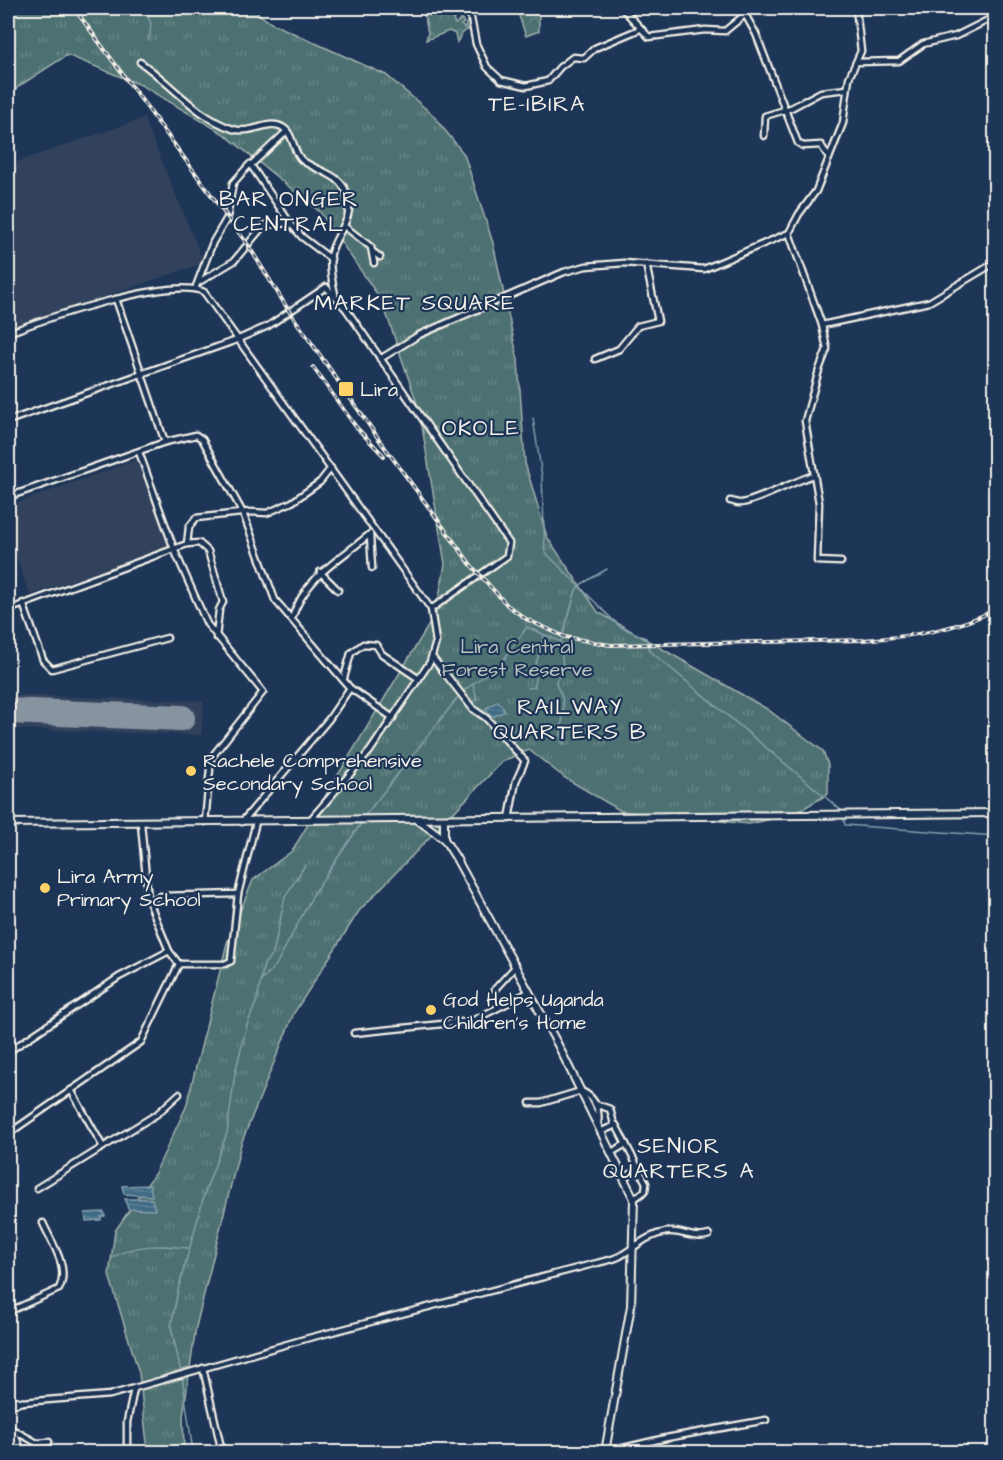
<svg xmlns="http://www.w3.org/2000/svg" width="1003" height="1460" font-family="'Architects Daughter',sans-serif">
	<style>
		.built { fill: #30425c }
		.forest { fill: url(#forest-crowns); stroke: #a1b1ad; stroke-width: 1.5 }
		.park { fill: url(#park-tufts); stroke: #a1b1ad; stroke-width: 1.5 }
		.water { fill: url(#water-rules); stroke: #87a0ad; stroke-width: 1.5 }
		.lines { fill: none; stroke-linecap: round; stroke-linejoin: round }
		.stream { stroke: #87a0ad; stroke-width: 1.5 }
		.runway { stroke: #8893a0; stroke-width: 26 }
		.street-casing { stroke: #f4f1e8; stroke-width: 9 }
		.secondary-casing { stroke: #f4f1e8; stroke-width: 10 }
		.street { stroke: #1d3557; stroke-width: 4.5 }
		.secondary { stroke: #1d3557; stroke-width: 6 }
		.rail-casing { stroke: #f4f1e8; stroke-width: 4 }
		.rail { stroke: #1d3557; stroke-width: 1.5; stroke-dasharray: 4.5; stroke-linecap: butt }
		.poi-dot { fill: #ffd166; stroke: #1d3557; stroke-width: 2 }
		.labels { text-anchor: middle; stroke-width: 4.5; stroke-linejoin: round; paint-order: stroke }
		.poi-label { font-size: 20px; fill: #f4f1e8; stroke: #1d3557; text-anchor: start }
		.park-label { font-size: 20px; fill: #bac4bf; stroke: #1d3557 }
		.quarter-label { font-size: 22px; letter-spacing: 1.5px; fill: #f4f1e8; stroke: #1d3557 }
	</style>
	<defs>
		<pattern id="forest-crowns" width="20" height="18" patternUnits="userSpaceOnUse" patternTransform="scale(1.5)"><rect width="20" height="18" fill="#4e7172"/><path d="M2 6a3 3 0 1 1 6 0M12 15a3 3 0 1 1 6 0" fill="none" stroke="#688686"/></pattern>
		<pattern id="park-tufts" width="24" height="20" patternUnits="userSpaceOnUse" patternTransform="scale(1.5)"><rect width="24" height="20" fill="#4e7172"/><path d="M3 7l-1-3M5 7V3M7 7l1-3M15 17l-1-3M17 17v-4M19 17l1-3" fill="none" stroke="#688686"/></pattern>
		<pattern id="water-rules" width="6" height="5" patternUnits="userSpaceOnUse" patternTransform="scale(1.5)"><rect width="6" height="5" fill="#3f6a85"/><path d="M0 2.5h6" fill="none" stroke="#5b8096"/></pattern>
	</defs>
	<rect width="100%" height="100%" fill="#1d3557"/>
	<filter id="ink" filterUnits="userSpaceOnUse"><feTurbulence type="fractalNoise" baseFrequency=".0167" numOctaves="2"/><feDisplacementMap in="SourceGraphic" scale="12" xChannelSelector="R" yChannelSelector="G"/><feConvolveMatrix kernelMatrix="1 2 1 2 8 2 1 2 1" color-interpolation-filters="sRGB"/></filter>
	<g filter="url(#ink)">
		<g class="built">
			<path d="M144,118L204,263L8,329V165Z"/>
			<path d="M136,460L171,547L30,595L8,535V506Z"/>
			<path d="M8,695L204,701L201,735L8,729Z"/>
		</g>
		<g class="forest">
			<path d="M423,8H455L452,11L460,14L453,20L455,24L462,19L464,23L461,25L465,28L468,18L460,8H467L472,29L464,31L457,42L455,34L449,31L426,40L428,33Z"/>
			<path d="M533,10L539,17V31L526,36L518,13Z"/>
		</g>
		<path class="park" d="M8,8H251L271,23L386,75L432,114L464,154L493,243L518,360L525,463L547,537L598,612L767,709L823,751L828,765V794L794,814L749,824L621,811L565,778L529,750L503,761L359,911L294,1013L241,1144L196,1327L183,1416L184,1452H148L139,1373L109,1275L115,1231L155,1173L186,1107L227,943L253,880L292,851L436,613L445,564L419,409L382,301L320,212L224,134L141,85L67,55L19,86L8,99Z"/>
		<g class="water">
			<path d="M498,701L505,711L492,717L485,709Z"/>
			<path d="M150,1185L152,1196L124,1194L122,1186Z"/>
			<path d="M125,1199H152L155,1210L128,1209Z"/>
			<path d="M104,1212L105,1216L101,1217V1220L86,1221L85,1213Z"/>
		</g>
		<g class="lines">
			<g class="stream">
				<path d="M144,8L151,24L149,40"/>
				<path d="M533,418L542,477L545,552L619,626L646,638L650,651L842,811"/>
				<path d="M561,643L563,670L556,681L557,687C572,708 554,733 565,745"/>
				<path d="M473,684L477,699L473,702L482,713"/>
				<path d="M528,688L535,687V667L544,637"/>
				<path d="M462,692L489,672L497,669L527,627L561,642L576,590L580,585L607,569"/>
				<path d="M503,733L514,741"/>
				<path d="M843,816L845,825L996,836"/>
				<path d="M364,817L459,696"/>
				<path d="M261,981L276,965L314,893L362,822"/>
				<path d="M111,1259C132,1243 163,1245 188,1248"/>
				<path d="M181,1372L171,1327L178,1290L206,1189L227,1133L235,1073L247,1025L257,1000L264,964L273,954L285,897L305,865"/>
				<path d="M182,1376L193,1452"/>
			</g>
			<path class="runway" d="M8,711L182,718"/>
			<g class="street-casing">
				<g id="street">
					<path d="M469,8L476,44L487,67L501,80L526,86L548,81L560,67L573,57L584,58L595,48L640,29"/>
					<path d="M622,8L649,37L705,30L725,31L753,8"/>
					<path d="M746,16L756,34L798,143L803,146L821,145L829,158"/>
					<path d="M140,62C172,84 195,116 233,129C250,135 270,119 282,127C295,134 292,153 303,161C321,173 341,173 348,197C354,219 336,233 331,253C329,265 332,282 335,294"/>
					<path d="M857,62L899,61L923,44L956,36L996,16"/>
					<path d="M764,136L765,116L791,108L821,92L847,89"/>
					<path d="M252,164L287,131"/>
					<path d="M344,226L371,247L374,263"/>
					<path d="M789,233L822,325"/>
					<path d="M373,252L380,257"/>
					<path d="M199,282L234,261L264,225L290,223"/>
					<path d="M195,289L213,242L227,218L233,183L250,164L290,223L302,237L331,259"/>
					<path d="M8,333C44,319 171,276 204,292L431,609L436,642L430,662L370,751L311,819"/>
					<path d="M380,359L419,335L564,272L586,266L624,263L704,269L789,233L799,214L816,191L843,123L849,78L861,51L856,8"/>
					<path d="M595,359L619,349L638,326L658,321L646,264"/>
					<path d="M8,421L234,341L268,326L326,287L346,309L509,543L507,556L431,609"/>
					<path d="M165,442L196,435L202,439L243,513L275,600L350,688L393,718"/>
					<path d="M139,452L174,549L207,624L263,692L211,758L205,822"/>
					<path d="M8,497L165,442L116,299"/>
					<path d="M730,501C733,501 736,503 739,503C749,505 799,479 814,475"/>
					<path d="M370,535L372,568"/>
					<path d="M187,544L199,543L208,551L223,602L219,610L216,637"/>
					<path d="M841,562L817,561L819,503L805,421L819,370L827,349L822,325L929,302L996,262"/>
					<path d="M320,572L338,590"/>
					<path d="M23,603L43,660L52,669L167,638"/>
					<path d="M8,610L187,544L189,527L196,518L250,512L267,513L292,502L320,482L331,468"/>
					<path d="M292,618C306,576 338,561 370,534"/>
					<path d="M432,657L473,709L486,718L525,761L516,781L509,819"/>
					<path d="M344,678L351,653L363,644L376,645L382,654L419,679"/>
					<path d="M242,822L329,719L350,688"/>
					<path d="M141,823L148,899L169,951"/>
					<path d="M149,901L161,896L238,894"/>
					<path d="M179,964H225L231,961L238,894L256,822"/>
					<path d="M495,989L516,966"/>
					<path d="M354,1033L472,1021L529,992"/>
					<path d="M8,1052L119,977L169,951L179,964"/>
					<path d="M71,1090L103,1147L157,1114L179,1094"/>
					<path d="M530,1103H541L581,1091C594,1096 600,1109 598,1123"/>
					<path d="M595,1104L610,1109L614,1124"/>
					<path d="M602,1131L616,1125L646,1183L645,1191L634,1199"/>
					<path d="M8,1134L141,1042L179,964"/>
					<path d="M612,1152L626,1144"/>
					<path d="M624,1177L639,1170"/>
					<path d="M37,1188L103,1147"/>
					<path d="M8,1312L59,1289C70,1267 52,1244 43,1223"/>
					<path d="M203,1368L222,1452"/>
					<path d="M8,1398L22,1402"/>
					<path d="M8,1406L22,1402L110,1395L305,1339L597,1263C604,1261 613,1260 620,1256C636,1247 647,1235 666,1232C681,1230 694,1240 709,1235"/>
					<path d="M10,1428L37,1443L49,1442"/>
					<path d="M127,1452V1422L134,1389"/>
					<path d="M606,1452L666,1438L766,1420"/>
				</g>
			</g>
			<g class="secondary-casing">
				<g id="secondary">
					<path d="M418,820L444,839L456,858L558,1045L634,1199L631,1306L605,1452"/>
					<path d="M8,823L996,813"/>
					<path d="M444,839V819"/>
					<path d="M8,1423L22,1452"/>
				</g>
			</g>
			<use href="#street" class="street"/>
			<use href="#secondary" class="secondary"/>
			<g class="rail-casing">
				<g id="rail">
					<path d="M74,8L248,245L289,311L383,445L471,565L507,605L526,619L565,637L610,645L863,640C907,637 955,631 996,609"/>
					<path d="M313,367L356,427L384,456"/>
				</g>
			</g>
			<use href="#rail" class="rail"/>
		</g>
	</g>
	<g class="poi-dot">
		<rect x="338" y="381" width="16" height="16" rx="3"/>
		<circle cx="191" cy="771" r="6"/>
		<circle cx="45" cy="888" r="6"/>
		<circle cx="431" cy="1010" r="6"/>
	</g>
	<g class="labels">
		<g class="poi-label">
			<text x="360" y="396">Lira</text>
			<text x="203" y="767">Rachele Comprehensive<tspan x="203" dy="23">Secondary School</tspan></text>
			<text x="57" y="883">Lira Army<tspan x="57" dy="23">Primary School</tspan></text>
			<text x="443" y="1006">God Helps Uganda<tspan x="443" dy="23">Children's Home</tspan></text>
		</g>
		<g class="park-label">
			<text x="517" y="653">Lira Central<tspan x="517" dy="23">Forest Reserve</tspan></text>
		</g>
		<g class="quarter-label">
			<text x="537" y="111">TE-IBIRA</text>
			<text x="289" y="206">BAR ONGER<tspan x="289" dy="25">CENTRAL</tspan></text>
			<text x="415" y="310">MARKET SQUARE</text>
			<text x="481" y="435">OKOLE</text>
			<text x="570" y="714">RAILWAY<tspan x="570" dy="25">QUARTERS B</tspan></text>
			<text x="679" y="1153">SENIOR<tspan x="679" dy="25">QUARTERS A</tspan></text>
		</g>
	</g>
	<rect width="1003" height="1460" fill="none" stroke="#1d3557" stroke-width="30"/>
	<rect x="15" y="15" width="973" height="1430" fill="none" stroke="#f4f1e8" stroke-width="2" filter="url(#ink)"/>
</svg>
